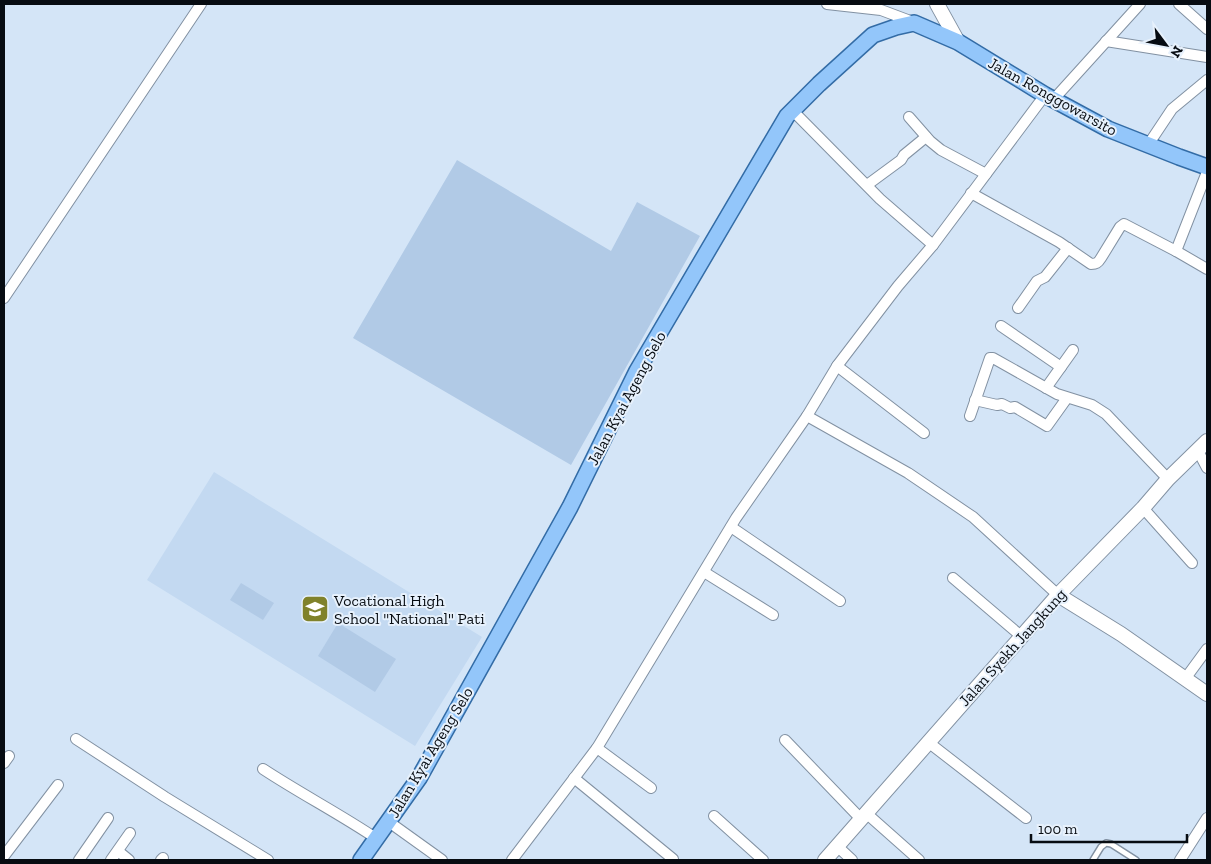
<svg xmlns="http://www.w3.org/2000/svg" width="1211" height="864" font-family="'Zilla Slab',serif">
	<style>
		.built { fill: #c3d9f1 }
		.green { fill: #b1cae6 }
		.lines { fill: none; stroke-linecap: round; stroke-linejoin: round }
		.lane-casing { stroke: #8291a2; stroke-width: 8 }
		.street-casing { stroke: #8291a2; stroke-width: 12 }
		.secondary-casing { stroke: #8291a2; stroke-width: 16 }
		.primary-casing { stroke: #336ca6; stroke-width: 18 }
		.lane { stroke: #fff; stroke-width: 5 }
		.street { stroke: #fff; stroke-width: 10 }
		.secondary { stroke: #fff; stroke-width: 14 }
		.primary { stroke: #93c6fa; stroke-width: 15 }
		.labels { text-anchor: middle; stroke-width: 4; stroke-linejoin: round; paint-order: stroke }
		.street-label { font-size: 16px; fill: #070c12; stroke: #e7f1fc }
		.poi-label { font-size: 16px; fill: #070c12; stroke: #e7f1fc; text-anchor: start }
	</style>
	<rect width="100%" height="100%" fill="#d4e5f7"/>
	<path class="built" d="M214,472L482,637L415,746L147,580Z"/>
	<g class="green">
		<path d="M457,160L611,251L637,202L700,236L571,465L353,338Z"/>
		<path d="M241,583L274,603L263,620L230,600Z"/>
		<path d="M338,623L396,659L375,692L318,656Z"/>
	</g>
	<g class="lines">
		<g class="lane-casing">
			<path id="lane" d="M1093,860L1101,847L1106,843L1111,844L1136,860"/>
		</g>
		<g class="street-casing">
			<g id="street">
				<path d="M827,4L881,10L913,22"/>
				<path d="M1179,4L1207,29"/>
				<path d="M1106,41L1207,57"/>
				<path d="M1054,99L1140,4"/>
				<path d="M792,110L880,199L933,245"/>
				<path d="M909,117L930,141L941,150L986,174"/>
				<path d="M1148,145L1172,109L1207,80"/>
				<path d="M867,185L901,160L904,155L926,137"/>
				<path d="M971,193L1059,242L1091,264C1096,264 1098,263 1101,258L1120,227L1124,224L1176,251L1207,172"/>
				<path d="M1176,251L1207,269"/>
				<path d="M4,298L201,4"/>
				<path d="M1018,308L1037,281L1045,277L1068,248"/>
				<path d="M1001,326L1061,367"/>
				<path d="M837,366L924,433"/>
				<path d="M1046,388L1073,350"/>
				<path d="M975,400L997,405L1002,404L1010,408L1015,407L1047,426L1067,398"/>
				<path d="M807,416L908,473L973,517L1058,595"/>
				<path d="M970,416L990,358H993L1057,394L1092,405L1106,414L1168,479"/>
				<path d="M1198,451L1207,468"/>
				<path d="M1143,508L1192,563"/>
				<path d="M731,527L840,601"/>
				<path d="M704,572L773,615"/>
				<path d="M953,578L1021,636"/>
				<path d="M1185,679L1207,649"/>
				<path d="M76,739L165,797L268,860"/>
				<path d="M785,740L861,819"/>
				<path d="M928,742L1026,818"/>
				<path d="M597,748L651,788"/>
				<path d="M4,763L9,756"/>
				<path d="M263,769C301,794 340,814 377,839"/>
				<path d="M574,778L673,859"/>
				<path d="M866,813L919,860"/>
				<path d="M714,816L763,860"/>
				<path d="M389,822L442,860"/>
				<path d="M837,846L852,860"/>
				<path d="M118,851L129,860"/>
				<path d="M4,856L58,785"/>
				<path d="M79,860L108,818"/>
				<path d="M111,860L130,833"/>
				<path d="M161,860L163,858"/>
				<path d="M512,860L597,748L736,518L807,416L837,366L898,286L933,245L1045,95"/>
				<path d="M1180,860L1207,818"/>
			</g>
		</g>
		<g class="secondary-casing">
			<g id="secondary">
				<path d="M937,4L958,42"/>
				<path d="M1058,595L1121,634L1207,694"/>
				<path d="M825,860L1058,595L1143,508L1168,479L1207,441"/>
			</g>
		</g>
		<g class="primary-casing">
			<path id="primary" d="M361,860L419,778L570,507L637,371L787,116L819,84L873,35L896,27L914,23L958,42L1045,95L1108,129L1179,157L1207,167"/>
		</g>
		<use href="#lane" class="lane"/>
		<use href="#street" class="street"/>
		<use href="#secondary" class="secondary"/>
		<use href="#primary" class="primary"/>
	</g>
	<defs>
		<g id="school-square" transform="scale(1.4375)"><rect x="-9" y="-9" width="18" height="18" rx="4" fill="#80822b" stroke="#e7f1fc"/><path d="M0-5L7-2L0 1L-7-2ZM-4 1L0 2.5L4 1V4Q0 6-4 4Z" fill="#fff"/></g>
	</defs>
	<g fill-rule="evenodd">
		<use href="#school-square" x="315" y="609"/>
	</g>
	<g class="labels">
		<g class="street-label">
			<text transform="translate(1053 96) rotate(29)" y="6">Jalan Ronggowarsito</text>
			<text transform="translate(626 398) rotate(-62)" y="6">Jalan Kyai Ageng Selo</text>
			<text transform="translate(1012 647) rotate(-48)" y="6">Jalan Syekh Jangkung</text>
			<text transform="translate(430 752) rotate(-59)" y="6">Jalan Kyai Ageng Selo</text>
		</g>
		<g class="poi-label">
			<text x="334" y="606">Vocational High<tspan x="334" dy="18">School "National" Pati</tspan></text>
		</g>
	</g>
	<rect width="1211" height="864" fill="none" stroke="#070c12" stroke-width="10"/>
	<g transform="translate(1166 45) rotate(122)" stroke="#e7f1fc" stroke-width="4" paint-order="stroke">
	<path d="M0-4L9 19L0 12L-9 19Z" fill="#070c12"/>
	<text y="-8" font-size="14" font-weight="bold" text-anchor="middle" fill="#070c12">N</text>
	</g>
	<path d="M1031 834v8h156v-8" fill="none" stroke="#070c12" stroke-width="2.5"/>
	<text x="1038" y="834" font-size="15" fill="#070c12" stroke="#e7f1fc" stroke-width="4" paint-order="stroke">100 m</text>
</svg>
